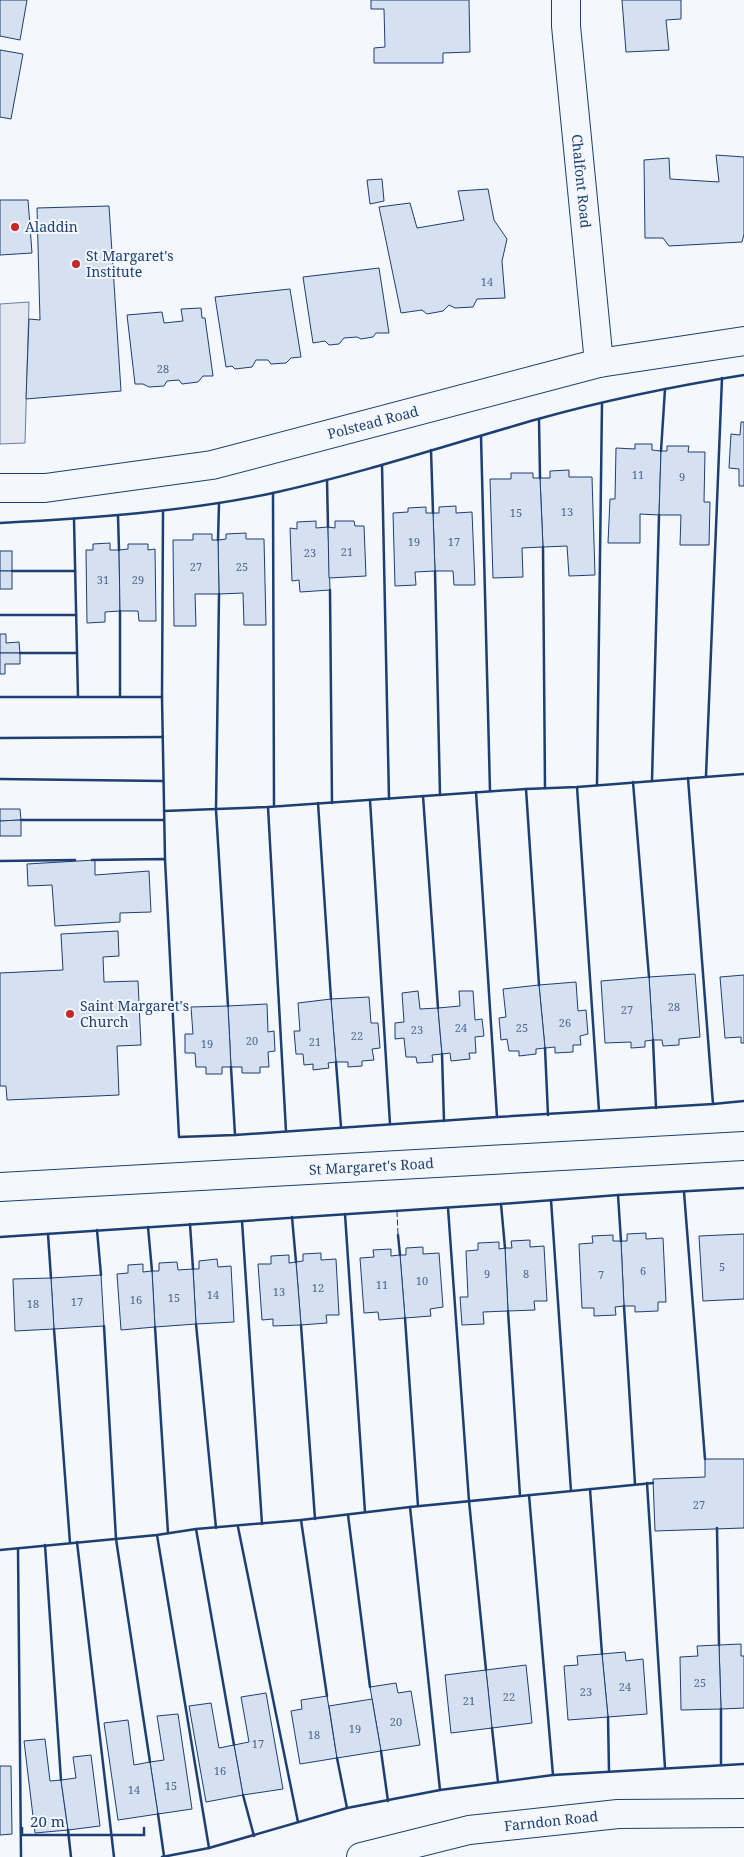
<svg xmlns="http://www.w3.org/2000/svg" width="744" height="1857" font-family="'Noto Serif',serif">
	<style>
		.parking { fill: #e3e8f0; stroke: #687fa3 }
		.building { fill: #d5e0f0; stroke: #1d3f73 }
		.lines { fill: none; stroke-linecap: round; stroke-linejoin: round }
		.minor-casing { stroke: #1d3f73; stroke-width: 30 }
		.tertiary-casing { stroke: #1d3f73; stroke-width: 30 }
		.minor { stroke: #f4f7fb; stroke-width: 28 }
		.tertiary { stroke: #f4f7fb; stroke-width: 28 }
		.fence { stroke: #1d3f73; stroke-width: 1; stroke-dasharray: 6 2.5; stroke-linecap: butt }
		.wall { stroke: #1d3f73; stroke-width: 2.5 }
		.poi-dot { fill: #c62828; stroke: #f4f7fb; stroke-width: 2 }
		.labels { text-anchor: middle; stroke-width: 4; stroke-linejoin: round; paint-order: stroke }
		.number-label { font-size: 11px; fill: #4b6792 }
		.street-label { font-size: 14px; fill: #1d3f73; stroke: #f4f7fb }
		.poi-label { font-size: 14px; fill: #1d3f73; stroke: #f4f7fb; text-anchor: start }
	</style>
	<rect width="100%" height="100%" fill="#f4f7fb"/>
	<path class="parking" d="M29,302L25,443L0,444V304Z"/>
	<g class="building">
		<path d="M0,0H27L20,40L0,36Z"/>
		<path d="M371,0H469L470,52L443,53V63H374V48L385,47L384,9H371Z"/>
		<path d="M622,0H681V19L666,20L669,50L626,52Z"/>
		<path d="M0,50L23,54L11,119L0,117Z"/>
		<path d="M716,155L744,157V234L742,242L669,246L663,238H645L644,160L669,158L670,179L719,182Z"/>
		<path d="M382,179L384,201L370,204L367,180Z"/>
		<path d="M488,189L494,220L507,239L502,261L505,298L477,299L473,307L455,308L449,305L443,311L427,314L422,310L401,313L379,207L410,203L417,228L464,220L458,191Z"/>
		<path d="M0,200H28L32,253L0,255Z"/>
		<path d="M109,206L121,391L26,399L29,319L40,320L37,208Z"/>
		<path d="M379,268L389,333H376L373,337L361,339L357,337L344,338L339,344L329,345L325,341L313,343L303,277Z"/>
		<path d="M290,289L301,357L291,358L286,363L271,364L268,360H256L252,367L235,369L232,366L226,367L215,297Z"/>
		<path d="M201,308L202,318H205L213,376H203L198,382L182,384L179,380L167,381L164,386L149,387L143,384H135L127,315L162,312L164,323L183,321L181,309Z"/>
		<path d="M741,422H744V486H739V469L729,468L731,434L740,435Z"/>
		<path d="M635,444H652V450L661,451L659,515L640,514V543H608L610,499H615L616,448L635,449Z"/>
		<path d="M667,446H689L688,452H705L704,502H710L709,545H680L681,515H659L661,451H667Z"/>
		<path d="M569,470V477H592L595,575L569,576L567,546L543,547L540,478H550V471Z"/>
		<path d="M511,473H533V478H540L543,547L522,548L523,577L493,578L490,479H511Z"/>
		<path d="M456,506V513L472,512L475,585H454L453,571H435L433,513H439V507Z"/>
		<path d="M426,507V513H433L435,571L415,572L416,585L395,586L393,513L408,512V508Z"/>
		<path d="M316,521V528L328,527L330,590L300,592L299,580L292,581L290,528L297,529V522Z"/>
		<path d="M335,521H354L355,526H364L366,576L329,578L328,527L335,528Z"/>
		<path d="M246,533V539H264L266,625H244L243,593L219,594L218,540L226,539V534Z"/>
		<path d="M193,534H212V540H218L219,594H195L196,626H174L173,540H193Z"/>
		<path d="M110,543V550H119L120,611L105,612V622L87,623L86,550H93V544Z"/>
		<path d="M128,544H148V550L155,549L156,621H139L138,611H120L119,550L128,549Z"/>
		<rect x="0" y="551" width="12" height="20"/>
		<rect x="0" y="571" width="12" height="18"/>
		<path d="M0,634H6V643L19,642L20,653H0Z"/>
		<path d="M0,653H20V664H5V674H0Z"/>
		<path d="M0,809H20L21,820L0,821Z"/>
		<path d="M21,820V836H0V821Z"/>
		<path d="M95,860V875L149,871L151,912L120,913V922L55,926L52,885L28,886L27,864Z"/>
		<path d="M118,931L119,956L103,957L104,982L138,981L141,1045L117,1046L119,1095L7,1100L6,1086H0V973L63,970L61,934Z"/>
		<path d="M695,974L700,1037L679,1039V1045L663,1046L662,1040H653L649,977Z"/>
		<path d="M744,975V1043H741V1037L725,1038L720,977Z"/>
		<path d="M649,977L653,1040L645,1041V1047L631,1048V1042L605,1043L601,981Z"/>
		<path d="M576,982L578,1011L586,1010L588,1034L580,1036L581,1045H573V1052L555,1053V1047L545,1048L539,985Z"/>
		<path d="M539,985L545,1048L536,1049V1054L519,1056V1051H509L507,1039L501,1040L499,1018L506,1017L503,989Z"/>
		<path d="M418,991L420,1009L438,1008L442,1054L432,1055L433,1062L417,1063L416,1057H406L404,1038L395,1039V1023L404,1022L402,993Z"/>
		<path d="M459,991H473L475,1020L482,1019L484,1036L475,1037L476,1053H469L470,1059L451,1061L450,1053L442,1054L438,1008L460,1006Z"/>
		<path d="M369,997L371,1023H378L380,1048L372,1049L374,1060L362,1061V1066L348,1067V1062H336L331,999Z"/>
		<path d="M331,999L336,1062L328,1063L329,1068L313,1070V1064L304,1065L303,1054H296L294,1031H300L298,1003Z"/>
		<path d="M267,1004L268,1032L274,1031L275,1051L268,1052L269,1067H260V1073H242V1067H231L228,1006Z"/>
		<path d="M228,1006L231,1067H222V1074H206V1067H196L195,1053H185V1034H193L191,1007Z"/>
		<path d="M646,1233V1239L663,1238L666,1302H658V1311L635,1312V1306H624L621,1241H627V1234Z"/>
		<path d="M744,1234V1299L703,1301L699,1236Z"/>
		<path d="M613,1235V1241H621L624,1306L615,1307L616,1315L594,1316V1308H582L579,1244L593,1243L592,1236Z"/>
		<path d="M530,1240V1247L544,1246L547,1301H534L535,1310L508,1311L505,1248H512L511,1241Z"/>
		<path d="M499,1242V1249L505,1248L508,1311L483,1312L484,1324L462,1325L460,1297H468L466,1251L478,1250V1243Z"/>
		<path d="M423,1247V1254L439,1253L443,1307L430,1309L431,1316L405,1318L400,1255H406V1248Z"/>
		<path d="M391,1249V1256L400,1255L405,1318L379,1320L378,1312L364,1313L360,1258L374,1257L373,1250Z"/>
		<path d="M321,1253V1260L336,1259L339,1315H326L327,1323L301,1325L296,1262L303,1261V1254Z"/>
		<path d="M289,1255V1263L296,1262L301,1325L273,1326V1319L262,1320L258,1264H271V1256Z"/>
		<path d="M217,1259L218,1267L231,1266L234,1322L196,1324L193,1269H199V1261Z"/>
		<path d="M177,1262L178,1270L193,1269L196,1324L155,1327L152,1271H159V1263Z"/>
		<path d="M143,1264V1272L152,1271L155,1327L121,1330L117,1274L128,1273V1265Z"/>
		<path d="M101,1275L104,1326L54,1329L51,1278Z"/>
		<path d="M51,1278L54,1329L15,1331L13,1279Z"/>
		<path d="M705,1459H744V1528L655,1531L653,1479L705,1477Z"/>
		<path d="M741,1644V1656H744V1708L721,1709L719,1645Z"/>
		<path d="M719,1645L721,1709L681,1710L680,1657L698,1656L697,1646Z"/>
		<path d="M625,1652L626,1661L643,1659L647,1714L608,1717L602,1654Z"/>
		<path d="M602,1654L608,1717L568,1720L564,1666L578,1665L577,1656Z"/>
		<path d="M526,1665L532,1723L492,1728L486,1670Z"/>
		<path d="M486,1670L492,1728L451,1733L445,1675Z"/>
		<path d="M396,1683L398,1693L411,1691L420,1745L381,1751L370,1687Z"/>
		<path d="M266,1693L283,1789L243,1795L234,1745L249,1742L241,1697Z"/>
		<path d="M327,1696L337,1758L300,1764L291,1711L302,1709L301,1700Z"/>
		<path d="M372,1699L381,1751L337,1758L329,1706Z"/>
		<path d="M211,1703L219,1748L234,1745L243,1795L206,1802L189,1706Z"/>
		<path d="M178,1714L192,1809L158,1814L150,1762L164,1760L157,1716Z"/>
		<path d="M128,1720L134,1765L150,1762L158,1814L118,1820L104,1723Z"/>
		<path d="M45,1739L50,1781L61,1780L68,1830L35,1833L24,1741Z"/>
		<path d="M91,1755L100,1826L68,1830L61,1780L76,1778L73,1757Z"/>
		<path d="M0,1766H11L12,1834L0,1835Z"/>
	</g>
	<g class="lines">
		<g class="minor-casing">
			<g id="minor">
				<path id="s1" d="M566,0V26L599,363"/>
				<path id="s2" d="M0,488H45L212,465L599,363L744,341"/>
				<path id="s3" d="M361,1857L469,1830L618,1814L744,1813"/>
			</g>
		</g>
		<g class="tertiary-casing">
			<g id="tertiary">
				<path id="s4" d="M0,1187L744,1146"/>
			</g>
		</g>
		<use href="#minor" class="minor"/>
		<use href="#tertiary" class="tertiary"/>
		<path class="fence" d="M397,1211L398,1235"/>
		<g class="wall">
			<path d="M539,419L540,478"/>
			<path d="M481,436L490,791"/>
			<path d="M431,450L433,513"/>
			<path d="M661,451L665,389"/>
			<path d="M382,465L389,799"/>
			<path d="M327,480L328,527"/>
			<path d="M273,493L274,806"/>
			<path d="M163,512L162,697L165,859"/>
			<path d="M118,516L119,550"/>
			<path d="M74,519L78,697"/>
			<path d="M0,523C92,518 183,512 273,493C363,473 450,444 538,419C606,400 675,386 744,375"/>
			<path d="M218,540L219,504"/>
			<path d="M543,547L545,788"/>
			<path d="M12,571H75"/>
			<path d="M435,571L440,795"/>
			<path d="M330,590L332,803"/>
			<path d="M219,594L216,810L228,1006"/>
			<path d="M0,615H76"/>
			<path d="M20,653H77"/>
			<path d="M0,697H162"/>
			<path d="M120,697V611"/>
			<path d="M0,738L163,737"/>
			<path d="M706,776L722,378"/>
			<path d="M688,778L713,1104"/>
			<path d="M0,779L163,781"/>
			<path d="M652,781L659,515"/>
			<path d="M633,782L649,977"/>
			<path d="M597,785L602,403"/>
			<path d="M577,787L599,1111"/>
			<path d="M526,789L539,985"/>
			<path d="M476,792L497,1117"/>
			<path d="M423,796L438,1008"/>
			<path d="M370,800L390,1124"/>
			<path d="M318,803L331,999"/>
			<path d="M268,807L286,1131"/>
			<path d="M164,811L268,807L526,789L577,787L744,774"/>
			<path d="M21,820H163"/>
			<path d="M92,860L165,859L179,1137L235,1135L497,1117L713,1104L744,1101"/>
			<path d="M0,861L75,860"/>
			<path d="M653,1040L656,1108"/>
			<path d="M545,1048L548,1115"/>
			<path d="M442,1054L444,1121"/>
			<path d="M336,1062L341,1127"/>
			<path d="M231,1067L235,1135"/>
			<path d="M684,1192L705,1459"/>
			<path d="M618,1195L621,1241"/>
			<path d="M551,1200L571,1491"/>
			<path d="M501,1204L505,1248"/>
			<path d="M448,1208L469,1501L486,1670"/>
			<path d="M345,1214L365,1512"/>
			<path d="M292,1217L296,1262"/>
			<path d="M242,1221L262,1524"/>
			<path d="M190,1224L193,1269"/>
			<path d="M148,1227L152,1271"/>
			<path d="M97,1230L101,1275"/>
			<path d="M48,1234L51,1278"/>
			<path d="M398,1235L400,1255"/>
			<path d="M0,1237L501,1204L618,1195L744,1188"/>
			<path d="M624,1306L635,1484"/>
			<path d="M508,1311L520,1496"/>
			<path d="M405,1318L418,1506"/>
			<path d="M196,1324L216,1528"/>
			<path d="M301,1325L315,1519"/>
			<path d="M104,1326L116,1539L150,1762"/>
			<path d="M155,1327L168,1533"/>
			<path d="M54,1329L70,1543"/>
			<path d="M647,1483L665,1768"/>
			<path d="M590,1489L602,1654"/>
			<path d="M529,1495L553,1775"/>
			<path d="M410,1507L440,1790"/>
			<path d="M348,1515L370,1687"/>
			<path d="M301,1520L327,1696"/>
			<path d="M238,1527L298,1822"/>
			<path d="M717,1528L719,1645"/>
			<path d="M196,1529L234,1745"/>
			<path d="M157,1535L209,1848"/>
			<path d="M77,1542L114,1857"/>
			<path d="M45,1545L61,1780"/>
			<path d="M18,1549L21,1857"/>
			<path d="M0,1550L157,1535L196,1529L301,1520L410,1507L653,1483"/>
			<path d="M721,1709V1765"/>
			<path d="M608,1717L609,1771"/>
			<path d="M492,1728L498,1782"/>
			<path d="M381,1751L388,1801"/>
			<path d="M337,1758L347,1808"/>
			<path d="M243,1795L254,1836"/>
			<path d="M158,1814L164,1856"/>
			<path d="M68,1830L71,1857"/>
			<path d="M162,1857L209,1848L347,1808L440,1790L553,1775L744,1764"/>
		</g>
	</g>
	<g class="poi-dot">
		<circle cx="15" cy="227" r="5"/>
		<circle cx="76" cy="264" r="5"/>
		<circle cx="70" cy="1014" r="5"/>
	</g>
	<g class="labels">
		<g class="number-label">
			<text x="487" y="286">14</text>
			<text x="163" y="373">28</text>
			<text x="638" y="479">11</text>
			<text x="682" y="481">9</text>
			<text x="567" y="516">13</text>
			<text x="516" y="517">15</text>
			<text x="414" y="546">19</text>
			<text x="454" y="546">17</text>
			<text x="347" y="556">21</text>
			<text x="310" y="557">23</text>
			<text x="196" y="571">27</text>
			<text x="242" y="571">25</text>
			<text x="103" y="584">31</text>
			<text x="138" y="584">29</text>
			<text x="674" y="1011">28</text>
			<text x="627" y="1014">27</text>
			<text x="565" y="1027">26</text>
			<text x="461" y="1032">24</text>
			<text x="522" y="1032">25</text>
			<text x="417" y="1034">23</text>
			<text x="357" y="1040">22</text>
			<text x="252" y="1045">20</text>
			<text x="315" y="1046">21</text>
			<text x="207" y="1048">19</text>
			<text x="722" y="1271">5</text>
			<text x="643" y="1275">6</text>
			<text x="487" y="1278">9</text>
			<text x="526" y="1278">8</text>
			<text x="601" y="1279">7</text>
			<text x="422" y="1285">10</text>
			<text x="382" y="1289">11</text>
			<text x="318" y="1292">12</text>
			<text x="279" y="1296">13</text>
			<text x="213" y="1299">14</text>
			<text x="174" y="1302">15</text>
			<text x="136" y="1304">16</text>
			<text x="77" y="1306">17</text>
			<text x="33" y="1308">18</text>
			<text x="699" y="1509">27</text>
			<text x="700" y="1687">25</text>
			<text x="625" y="1691">24</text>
			<text x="586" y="1696">23</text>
			<text x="509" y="1701">22</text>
			<text x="469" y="1705">21</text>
			<text x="396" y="1726">20</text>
			<text x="355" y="1733">19</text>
			<text x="314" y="1739">18</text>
			<text x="258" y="1748">17</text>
			<text x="220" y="1775">16</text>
			<text x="171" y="1790">15</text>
			<text x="134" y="1794">14</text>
		</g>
		<g class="street-label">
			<text dy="5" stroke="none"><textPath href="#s1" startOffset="182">Chalfont Road</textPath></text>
			<text dy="5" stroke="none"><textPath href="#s2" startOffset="380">Polstead Road</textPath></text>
			<text dy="5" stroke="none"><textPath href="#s4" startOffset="372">St Margaret's Road</textPath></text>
			<text dy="5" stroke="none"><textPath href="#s3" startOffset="194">Farndon Road</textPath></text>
		</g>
		<g class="poi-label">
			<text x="25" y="232">Aladdin</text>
			<text x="86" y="261">St Margaret's<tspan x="86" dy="16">Institute</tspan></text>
			<text x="80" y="1011">Saint Margaret's<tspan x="80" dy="16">Church</tspan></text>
		</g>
	</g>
	<path d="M22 1827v8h122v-8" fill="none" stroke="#1d3f73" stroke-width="2.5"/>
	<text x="30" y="1827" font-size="15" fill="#1d3f73" stroke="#f4f7fb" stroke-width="4" paint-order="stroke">20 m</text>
</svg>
